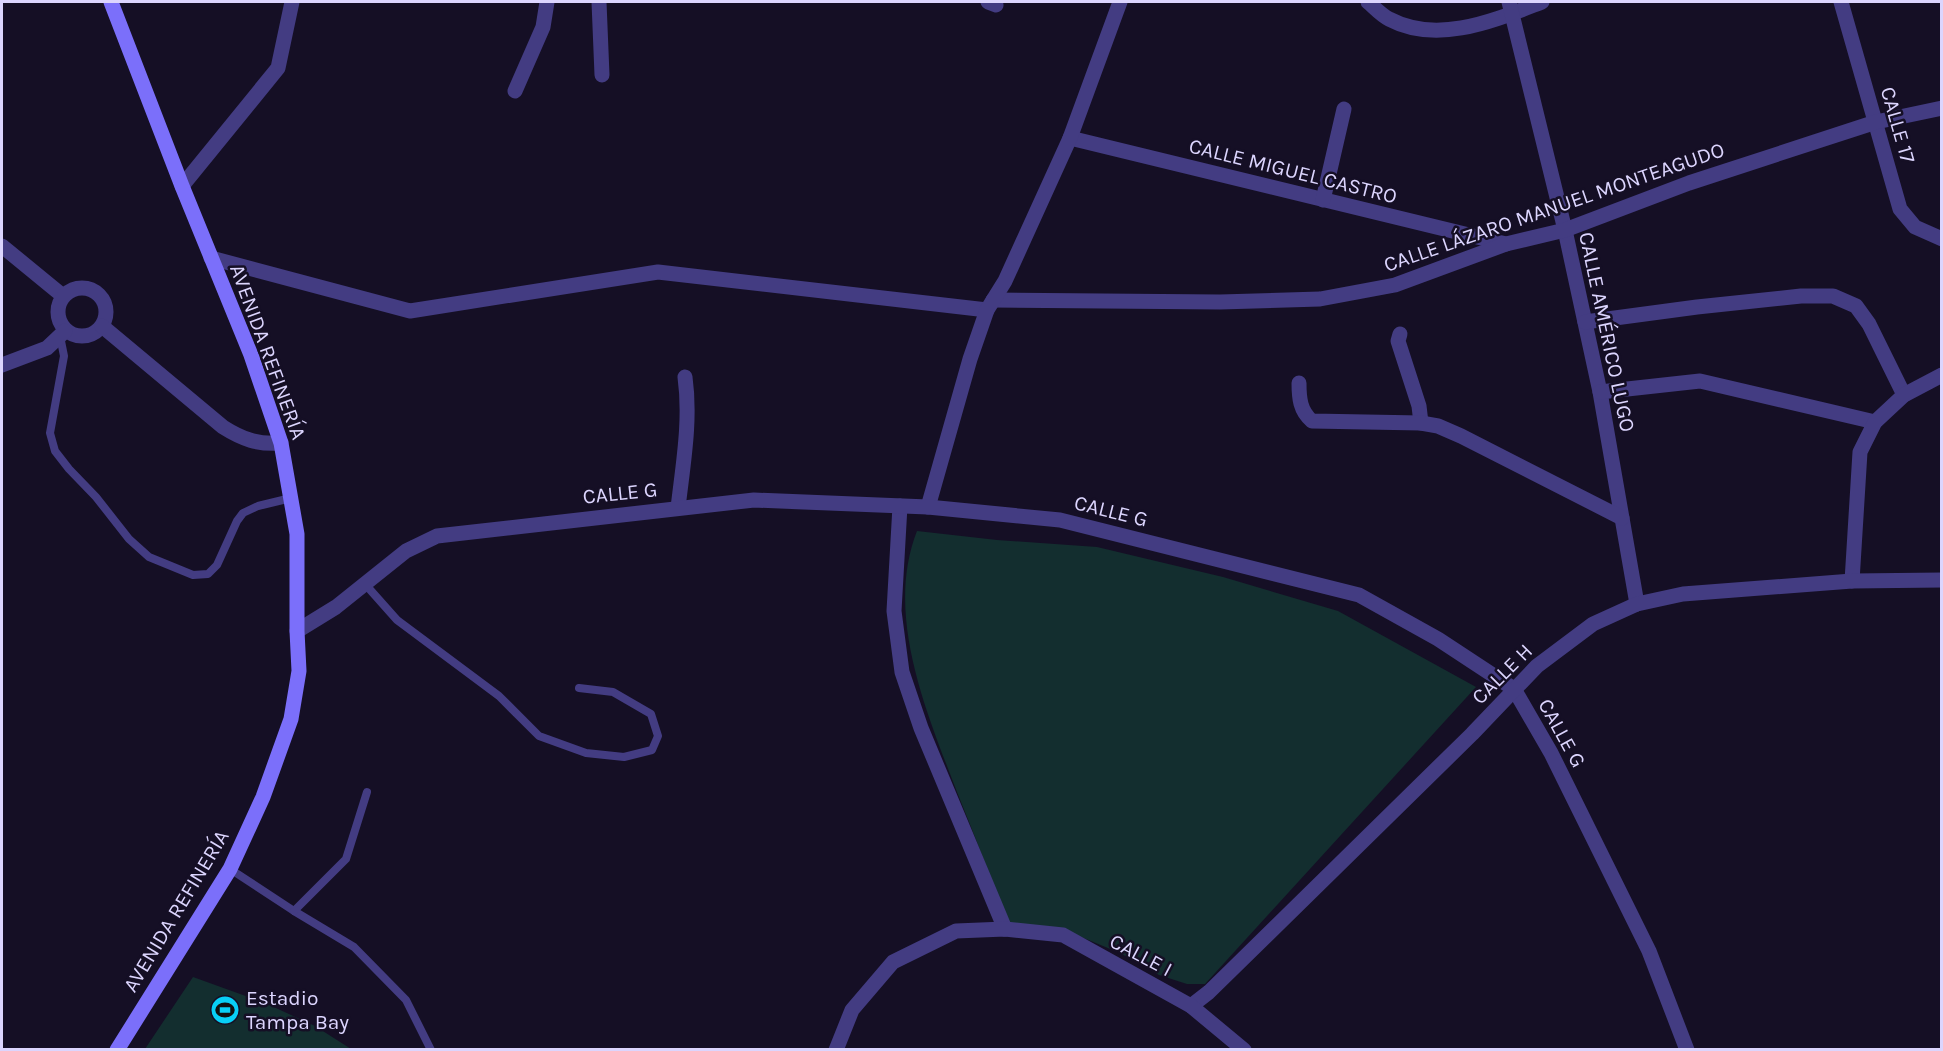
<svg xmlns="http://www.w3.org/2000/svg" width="1943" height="1051" font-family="Karla,sans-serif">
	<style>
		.green { fill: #132e2f }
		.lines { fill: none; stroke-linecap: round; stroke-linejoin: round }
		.service { stroke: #433c82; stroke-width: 8 }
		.minor { stroke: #433c82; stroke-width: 15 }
		.secondary { stroke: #7b6ffa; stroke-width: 15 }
		.labels { text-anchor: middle; stroke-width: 5; stroke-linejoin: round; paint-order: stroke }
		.street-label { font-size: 21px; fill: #dcd5fe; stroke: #150f25 }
		.poi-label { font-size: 21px; fill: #dcd5fe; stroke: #150f25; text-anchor: start }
	</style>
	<rect width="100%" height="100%" fill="#150f25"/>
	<g class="green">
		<path d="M917,531L997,540L1097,547L1223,577L1338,611L1476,687L1205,984H1187L1159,975L1120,953L1069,932L1009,925C992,881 975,836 957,792C927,713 884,615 917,531Z"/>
		<path d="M193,977L265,1003L315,1026L351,1049H145Z"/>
	</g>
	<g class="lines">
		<g class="service">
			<path d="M60,336L64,356L50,433L55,451L69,469L96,497L129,539L149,557L193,575L208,574L217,565L237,521L243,513L258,506L291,498"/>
			<path d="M365,584L397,620L499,696L539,736L586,753L624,757L652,750L658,736L651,714L613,692L579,688"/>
			<path d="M230,869L294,911L354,947L406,1000L431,1050"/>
			<path d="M294,911L346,859L367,792"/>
		</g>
		<g class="minor">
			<path d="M599,2L602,75"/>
			<path d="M988,2L996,5"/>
			<path d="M1368,2C1374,7 1381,15 1389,19C1438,45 1495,20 1542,2"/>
			<path d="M1509,2L1565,230L1600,392L1637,604"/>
			<path d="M1841,2L1900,209L1915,227L1942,239"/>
			<path d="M515,91L543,27L547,2"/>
			<path d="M1070,138L1506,244"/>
			<path d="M182,186L278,68L292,2"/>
			<path d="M1323,200L1344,109"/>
			<path d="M2,246L63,296"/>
			<path d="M211,258L410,311L658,272L987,310"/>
			<circle cx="82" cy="312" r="24"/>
			<path d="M993,300L1220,302L1320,299L1395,285L1506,244L1565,230L1689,183L1876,122L1942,108"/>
			<path d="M1585,322L1697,307L1801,296H1833L1856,306L1869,324L1904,395"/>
			<path d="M102,326L223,427C242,439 258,445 281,443"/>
			<path d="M1400,334L1398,341L1419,406L1421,423"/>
			<path d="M2,365L47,348L65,331"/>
			<path d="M1299,383C1299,398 1300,411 1312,421L1421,423L1438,426L1461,436L1622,518"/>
			<path d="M1600,392L1700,381L1875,422"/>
			<path d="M900,506L894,611L902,672L921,728L1005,929"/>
			<path d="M928,507L970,359L987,310L1005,281L1070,138L1120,2"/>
			<path d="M678,508C683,464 691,421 685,377"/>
			<path d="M1852,581L1860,452L1875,422L1904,395L1942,375"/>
			<path d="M297,631L336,607L406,551L437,536L754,500L928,507L1060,520L1359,595L1438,639L1514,689L1551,753L1649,951L1687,1050"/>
			<path d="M1191,1006L1209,992L1472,734L1537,666L1593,624L1637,604L1683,594L1852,581L1942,580"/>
			<path d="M836,1050L852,1010L893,962L956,931L1005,929L1063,935L1191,1006L1244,1050"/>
		</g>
		<path class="secondary" d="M111,2L182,186L251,355L281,443L297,534V631L299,671L291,719L263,797L230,869L117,1050"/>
	</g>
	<defs>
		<g id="stadium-disc" transform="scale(1.5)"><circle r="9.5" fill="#08cff6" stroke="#150f25"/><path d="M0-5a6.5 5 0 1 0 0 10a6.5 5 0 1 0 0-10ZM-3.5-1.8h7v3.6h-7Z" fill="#111"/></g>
	</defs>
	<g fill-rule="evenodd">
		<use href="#stadium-disc" x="225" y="1010"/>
	</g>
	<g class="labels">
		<g class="street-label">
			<text transform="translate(1898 125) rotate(74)" y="7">CALLE 17</text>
			<text transform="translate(1293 171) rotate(14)" y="7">CALLE MIGUEL CASTRO</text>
			<text transform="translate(1554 207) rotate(-19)" y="7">CALLE LÁZARO MANUEL MONTEAGUDO</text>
			<text transform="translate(1607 332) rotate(78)" y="7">CALLE AMÉRICO LUGO</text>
			<text transform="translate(268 352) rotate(70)" y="7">AVENIDA REFINERÍA</text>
			<text transform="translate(620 493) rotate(-6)" y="7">CALLE G</text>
			<text transform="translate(1111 511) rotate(14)" y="7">CALLE G</text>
			<text transform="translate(1502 674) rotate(-45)" y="7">CALLE H</text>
			<text transform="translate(1562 733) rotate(61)" y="7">CALLE G</text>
			<text transform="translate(176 911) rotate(-59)" y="7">AVENIDA REFINERÍA</text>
			<text transform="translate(1141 955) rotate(28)" y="7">CALLE I</text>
		</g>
		<g class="poi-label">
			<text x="246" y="1005">Estadio<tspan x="246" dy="24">Tampa Bay</tspan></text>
		</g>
	</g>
	<rect width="1943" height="1051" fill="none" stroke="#dcd5fe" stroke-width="6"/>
</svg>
